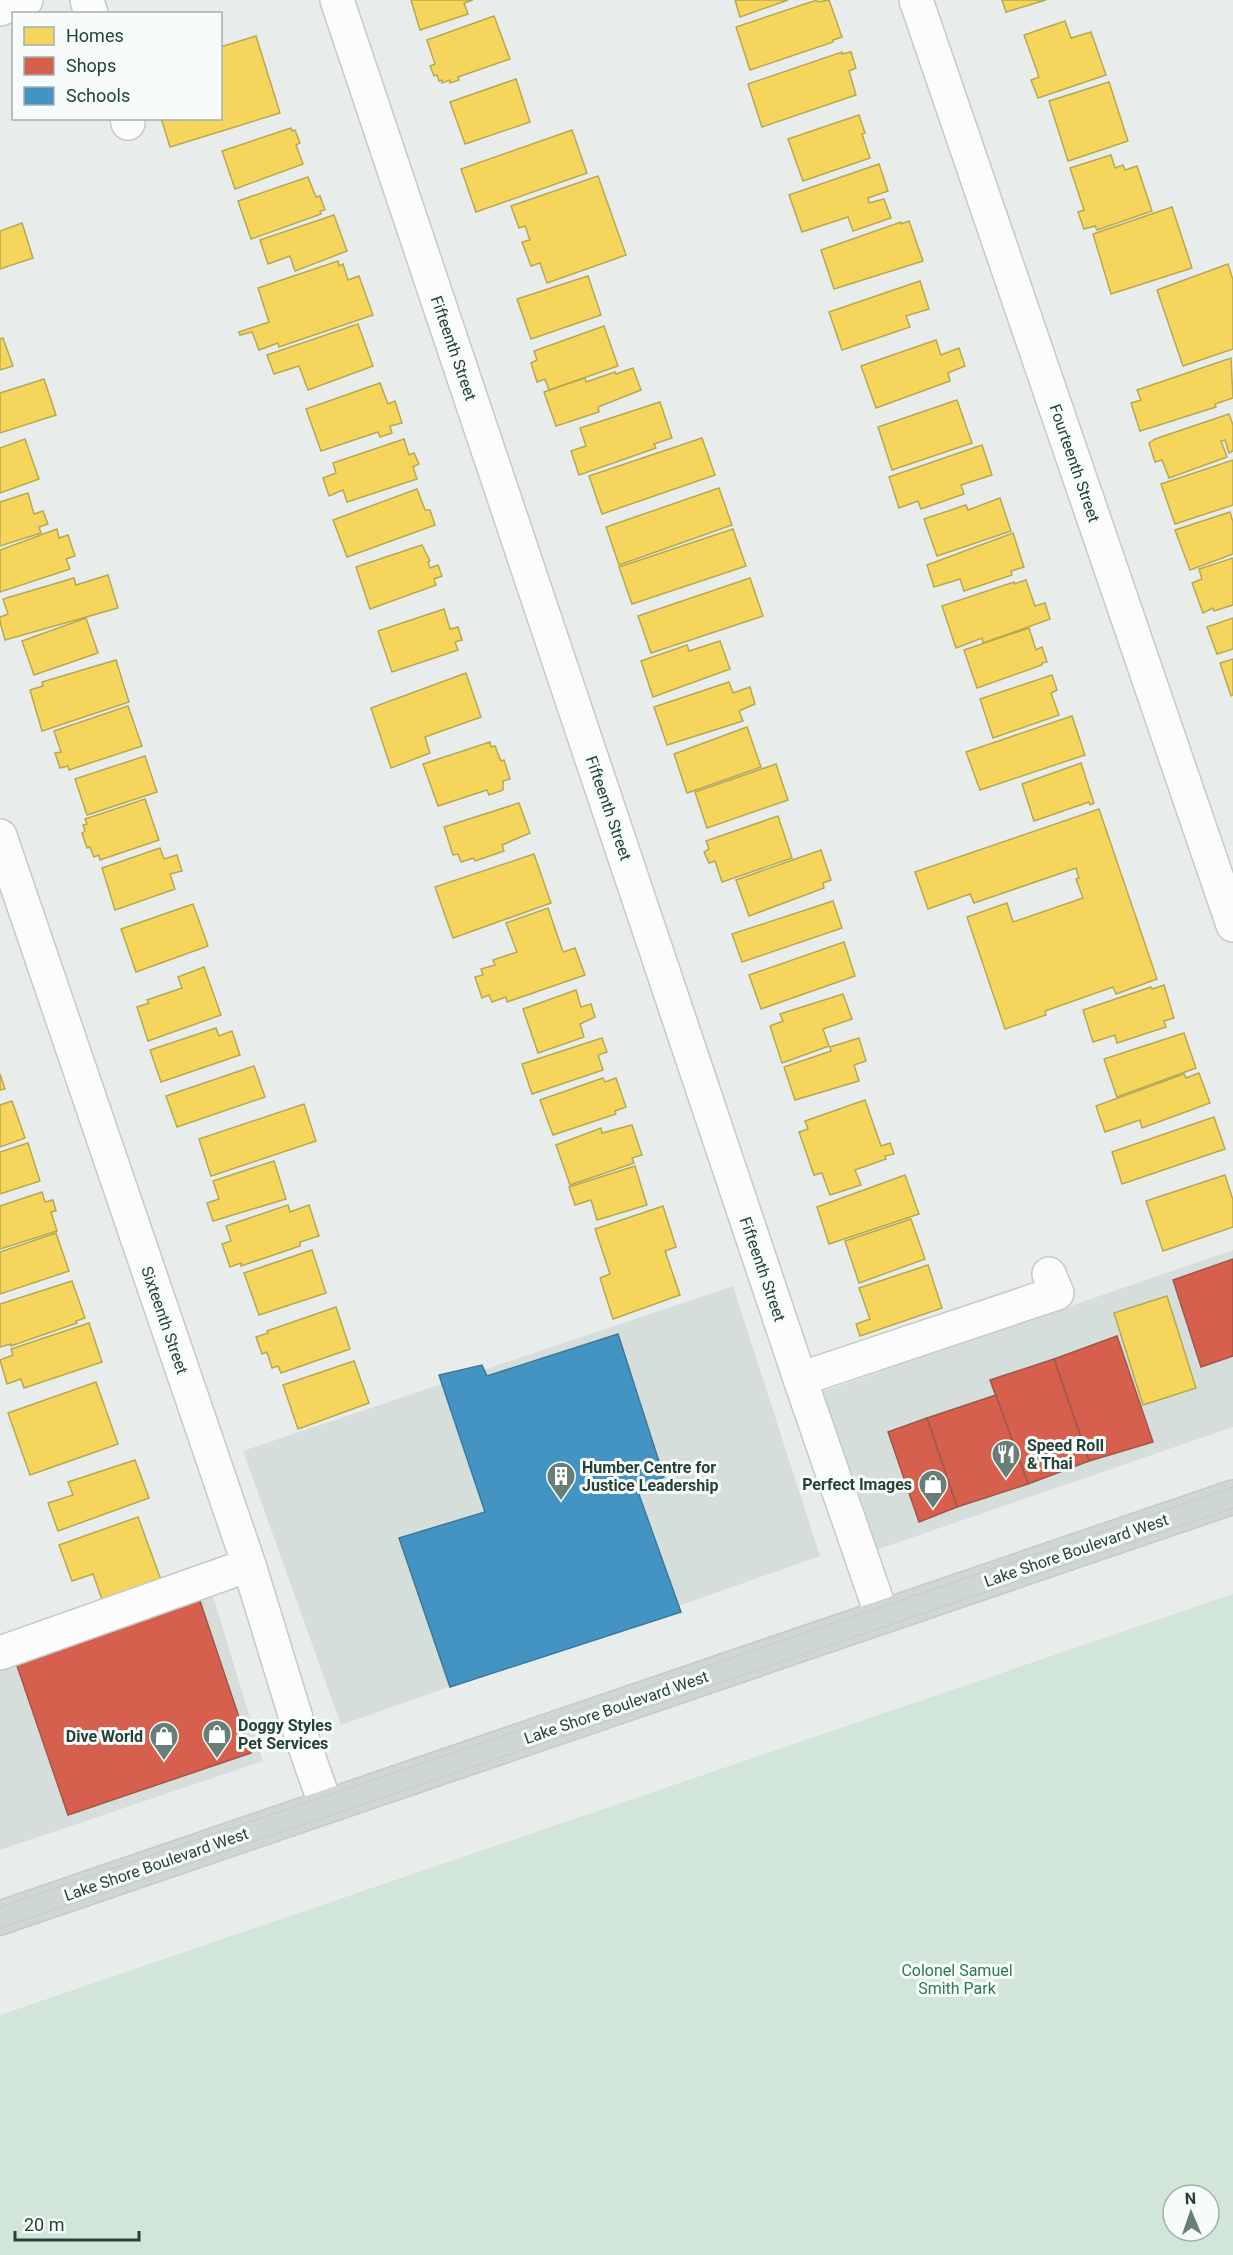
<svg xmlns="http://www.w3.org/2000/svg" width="1233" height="2255" font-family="Roboto,sans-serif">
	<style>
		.built { fill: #d6dedb }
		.green { fill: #d1e6d8; fill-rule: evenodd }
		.homes { fill: #f6d55c; stroke: #b7a952; stroke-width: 1.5 }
		.shops { fill: #d6604d; stroke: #a15747; stroke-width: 1.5 }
		.schools { fill: #4393c3; stroke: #3a7b9a; stroke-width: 1.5 }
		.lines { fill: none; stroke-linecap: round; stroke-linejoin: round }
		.minor-casing { stroke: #c5cac8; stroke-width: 36 }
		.major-casing { stroke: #c3ccc9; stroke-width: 36 }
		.minor { stroke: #fcfcfc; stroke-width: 33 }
		.major { stroke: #cfd7d5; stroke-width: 33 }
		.tram { stroke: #c9cdcc; stroke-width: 1.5 }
		.labels { text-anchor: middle; stroke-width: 6; stroke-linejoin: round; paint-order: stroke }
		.street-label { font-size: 16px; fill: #24423a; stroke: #f7fbf9 }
		.poi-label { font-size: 16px; font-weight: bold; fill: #24423a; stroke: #f7fbf9; text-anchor: start }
		.park-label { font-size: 16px; fill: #2d7a4b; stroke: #f7fbf9 }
	</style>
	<rect width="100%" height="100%" fill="#e8edeb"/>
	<g class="built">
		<path d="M1233,1250V1427L876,1550L821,1392Z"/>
		<path d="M733,1286L820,1556L341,1725L243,1451Z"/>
		<path d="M208,1579L263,1761L0,1850V1654Z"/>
	</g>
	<path class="green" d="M1233,1594V2255H0V2015ZM1173,2195H1209V2231H1173Z"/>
	<g class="homes">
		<path d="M411,0H473L464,3L468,14L420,30Z"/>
		<path d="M735,0H788L740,17Z"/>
		<path d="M817,0L818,2L829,0L842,37L833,40V42L750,70L736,27Z"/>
		<path d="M1002,0H1046L1006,12Z"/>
		<path d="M494,16L510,59L458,77L459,80L450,83V80L442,83V80L439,81L437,75L434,76L430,66L435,64L427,40Z"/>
		<path d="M1065,21L1071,38L1091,32L1106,75L1038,98L1031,80L1039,77L1024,35Z"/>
		<path d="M256,36L280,113L170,147L161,118H220V47Z"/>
		<path d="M842,52V54L851,52L856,68L849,71L856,95L762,127L748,84Z"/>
		<path d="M516,79L530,122L465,144L450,102Z"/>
		<path d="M1109,82L1128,141L1068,161L1049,101Z"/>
		<path d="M859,115L865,133L862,134L870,158L803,181L788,139Z"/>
		<path d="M291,128L292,131L295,130L300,143L296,145L303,164L235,189L222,151Z"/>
		<path d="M572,130L587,173L476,212L461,169Z"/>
		<path d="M1111,155L1115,168L1123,165L1125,170L1137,166L1152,211L1097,230L1095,226L1084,229L1078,212L1084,210L1070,168Z"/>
		<path d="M879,164L888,191L868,198L869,203L884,199L891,218L853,231L848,217L802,232L789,195Z"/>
		<path d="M598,176L626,255L547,283L540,263L531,266L522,242L530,240L525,226L519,228L511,206Z"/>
		<path d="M308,177L316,197L320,196L325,210L320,211L321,214L251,239L238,201Z"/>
		<path d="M1172,207L1192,268L1111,294L1093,234Z"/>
		<path d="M334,215L347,251L295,271L290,256L268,264L260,240Z"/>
		<path d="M909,221L923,261L834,289L821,250L901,222V224Z"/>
		<path d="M22,223L33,258L0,269V231Z"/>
		<path d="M338,261L339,266L343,264L348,280L359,276L373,315L279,347L278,343L259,350L252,332L240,335L239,332L269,322L258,288Z"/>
		<path d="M1228,264L1233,280V349L1183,366L1157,290Z"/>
		<path d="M588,276L601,315L531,339L517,299Z"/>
		<path d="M920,281L929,309L906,316L910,327L842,350L829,312Z"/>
		<path d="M358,324L373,366L308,390L299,366L274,374L267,355Z"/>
		<path d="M604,326L618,366L549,390L545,379L537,382L531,363L537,360L534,351Z"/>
		<path d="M3,338L13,366L0,370V339Z"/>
		<path d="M936,340L941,355L959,348L965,366L948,373L950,381L876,408L861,366Z"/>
		<path d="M1231,358L1233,398L1215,404L1216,407L1140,431L1131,403L1141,400L1137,390Z"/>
		<path d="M633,368L641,390L598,407L599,412L556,426L544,392L585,378L586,382L615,372L616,374Z"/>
		<path d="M44,379L56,415L0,433V393Z"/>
		<path d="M380,383L388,404L395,401L402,423L390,426L392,433L380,437L378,432L321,451L306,409Z"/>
		<path d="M957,400L972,443L892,470L878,427Z"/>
		<path d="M660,402L672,438L654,444L656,448L579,475L571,451L586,446L580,428Z"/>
		<path d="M1229,414L1233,425V451L1229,453L1225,440L1221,441L1227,457L1169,478L1162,460L1155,462L1149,443L1155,439Z"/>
		<path d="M702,438L715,475L602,514L589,476Z"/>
		<path d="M25,439L39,479L0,493V448Z"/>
		<path d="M404,439L409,455L414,453L419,464L413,467L417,479L347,502L343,490L329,496L323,478L336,473L333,463Z"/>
		<path d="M982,445L992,475L961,485L964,494L921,509L918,501L899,508L889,477Z"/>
		<path d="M1233,460V505L1175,524L1161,484Z"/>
		<path d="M719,488L732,525L619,565L606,527Z"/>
		<path d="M417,489L425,510H430L435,525L347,557L333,520Z"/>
		<path d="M28,493L34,514L43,511L48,524L39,527L41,533L0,546V502Z"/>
		<path d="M1000,498L1011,531L937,556L924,519L966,505L968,510Z"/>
		<path d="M1230,512L1233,522V554L1190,570L1175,530Z"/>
		<path d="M57,529L59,538L68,535L75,556L66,559L70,569L0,592V550Z"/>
		<path d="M733,529L746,566L632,604L619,567Z"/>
		<path d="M1013,533L1024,567L1011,571L1012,575L964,591L960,579L934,587L927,565Z"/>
		<path d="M422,545L430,561L428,562L430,568L438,565L442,576L434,579L436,585L370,609L356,567Z"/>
		<path d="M1233,558V605L1214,611L1213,608L1203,613L1192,583L1202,579L1199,569Z"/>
		<path d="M108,575L118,608L5,640L0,622V617L8,614L3,599L74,578L76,585Z"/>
		<path d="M750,578L763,616L651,653L638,616Z"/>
		<path d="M1026,580L1035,606L1045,603L1050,619L983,643L982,638L956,648L942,606L1014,582V584Z"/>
		<path d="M444,609L450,629L458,627L462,640L455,642L458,650L392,672L378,631Z"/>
		<path d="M86,618L98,653L34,675L22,641Z"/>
		<path d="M1233,618V649L1217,654L1207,627Z"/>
		<path d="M1029,628L1036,650L1042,647L1047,662L1042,663V665L977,688L964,650Z"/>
		<path d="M720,641L730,669L653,697L641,661L687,645L689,651Z"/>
		<path d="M1233,659V695L1231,696L1220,663Z"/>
		<path d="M116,660L129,702L42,731L30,690L43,686L42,682Z"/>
		<path d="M466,673L481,717L425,737L430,753L391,768L371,708Z"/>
		<path d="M1052,675L1057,690L1051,693L1059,715L993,738L980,699Z"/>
		<path d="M729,682L733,693L750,687L755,704L739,711L743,721L667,745L654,707Z"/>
		<path d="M128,706L142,746L69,770L68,766L60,768L55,753L61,752L54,731Z"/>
		<path d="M1072,716L1085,755L980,790L966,752Z"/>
		<path d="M747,727L761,767L687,793L674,754Z"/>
		<path d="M490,742L491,747L495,746L501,761L504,760L510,779L503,781V790L489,795L487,790L438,806L423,764Z"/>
		<path d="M145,756L157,792L87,815L75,779Z"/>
		<path d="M1081,763L1094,803L1090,805L1089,802L1034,821L1022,784Z"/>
		<path d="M776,764L788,800L707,828L695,792Z"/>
		<path d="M145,799L159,840L100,860L99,855L94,857L90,847L87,848L82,833L85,831L83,825L87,824L85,819Z"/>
		<path d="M519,803L530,833L502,845L504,851L475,861L474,858L461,862L458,854L453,855L444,827Z"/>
		<path d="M1099,809L1157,979L1116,994L1113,987L1045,1011L1046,1015L1005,1029L967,917L1007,903L1013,922L1083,898L1076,879L1079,878L1076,868L974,903L970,894L928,909L915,872Z"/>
		<path d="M778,816L792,858L722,882L715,861L709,863L704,852L709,849L706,841Z"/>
		<path d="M160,848L164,859L177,855L182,871L170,874L175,889L115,910L102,868Z"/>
		<path d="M821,850L831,880L823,883L824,888L749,916L736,880Z"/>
		<path d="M534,854L551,903L453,938L435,887Z"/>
		<path d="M833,901L842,928L742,962L732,934Z"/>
		<path d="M193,904L208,946L136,972L121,929Z"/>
		<path d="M548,908L563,952L575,948L585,975L507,1002L506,997L492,1002L489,995L482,998L475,977L483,975L481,969L495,965L493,960L517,952L506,923Z"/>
		<path d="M844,942L855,976L761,1009L749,975Z"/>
		<path d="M204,967L221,1015L148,1041L137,1007L149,1003L147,1000L182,988L178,977Z"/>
		<path d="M1164,985L1174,1018L1164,1021L1166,1027L1117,1043L1115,1035L1093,1042L1083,1010L1151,987L1152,989Z"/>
		<path d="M576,990L581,1007L591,1004L595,1017L580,1024L584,1037L538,1053L523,1009Z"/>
		<path d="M843,994L852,1019L823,1029L829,1046L782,1063L770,1026L783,1021L780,1014Z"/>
		<path d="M216,1028L219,1036L232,1031L240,1055L161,1082L150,1050Z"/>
		<path d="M1184,1033L1196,1068L1117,1097L1104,1059Z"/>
		<path d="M602,1038L607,1052L598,1055L603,1070L532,1094L522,1064Z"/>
		<path d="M859,1038L866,1061L854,1065L859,1081L795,1100L784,1067L831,1051L830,1047Z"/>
		<path d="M254,1066L265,1097L177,1127L166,1096Z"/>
		<path d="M1199,1073L1210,1103L1142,1128L1140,1120L1105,1132L1096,1106L1184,1074L1186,1078Z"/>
		<path d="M0,1074L5,1089L0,1090Z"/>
		<path d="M603,1078L605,1082L616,1078L626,1107L615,1111L616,1114L553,1135L540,1100Z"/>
		<path d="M865,1100L881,1146L890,1143L894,1154L885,1156L886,1159L855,1170L861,1185L830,1195L822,1173L814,1175L799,1132L808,1129L805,1121Z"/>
		<path d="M12,1101L25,1138L0,1147V1105Z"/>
		<path d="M304,1104L316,1141L211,1176L199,1139Z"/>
		<path d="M1214,1117L1225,1149L1122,1184L1112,1152Z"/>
		<path d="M632,1125L642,1155L632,1158L634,1163L570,1185L556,1145L601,1128L602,1133Z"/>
		<path d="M28,1143L40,1181L0,1194V1152Z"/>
		<path d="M274,1161L286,1199L213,1221L207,1203L219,1199L213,1181Z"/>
		<path d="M635,1166L647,1205L597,1220L591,1200L575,1205L569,1187Z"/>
		<path d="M905,1175L919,1214L829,1244L817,1207Z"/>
		<path d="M1225,1175L1233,1200V1227L1163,1251L1146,1201Z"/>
		<path d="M42,1192L45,1202L53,1200L56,1211L51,1212L57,1231L0,1249V1206Z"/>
		<path d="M288,1205L290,1212L309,1205L319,1236L300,1242V1246L241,1266V1263L230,1267L222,1244L231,1241L226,1226Z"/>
		<path d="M663,1206L676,1247L665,1251L680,1295L613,1319L600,1278L610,1274L595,1229Z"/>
		<path d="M911,1219L925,1259L859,1283L845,1241Z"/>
		<path d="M56,1233L69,1271L0,1294V1252Z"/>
		<path d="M312,1250L326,1293L259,1315L244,1273Z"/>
		<path d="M928,1265L942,1308L860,1336L856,1324L870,1319L859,1288Z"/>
		<path d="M72,1281L85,1318L76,1321L77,1323L11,1346V1344L0,1347V1304Z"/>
		<path d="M1167,1296L1196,1388L1143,1405L1114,1313Z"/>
		<path d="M336,1307L350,1349L281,1373L278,1366L272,1368L267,1352L262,1354L256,1337L268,1333L267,1331Z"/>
		<path d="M89,1323L102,1362L24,1388L21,1379L7,1384L0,1360L13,1355L11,1349Z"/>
		<path d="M354,1361L369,1403L298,1429L283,1385Z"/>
		<path d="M96,1382L118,1444L30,1475L8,1413Z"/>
		<path d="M135,1460L149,1498L58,1531L48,1503L73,1495L68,1482Z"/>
		<path d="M138,1517L164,1588L105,1608L93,1574L72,1581L59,1545Z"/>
	</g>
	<g class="shops">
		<path d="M1233,1259V1356L1201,1367L1173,1280Z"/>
		<path d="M1117,1336L1153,1442L1089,1461L1054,1359Z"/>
		<path d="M1054,1359L1089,1461L1028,1484L990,1380Z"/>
		<path d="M996,1395L1028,1484L957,1507L927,1418Z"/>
		<path d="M927,1418L957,1507L919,1522L888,1432Z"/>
		<path d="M198,1595L251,1753L68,1815L14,1657Z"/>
	</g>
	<path class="schools" d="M618,1334L664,1477L637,1489L681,1612L450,1687L399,1538L485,1512L439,1375L482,1365L487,1376Z"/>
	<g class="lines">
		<g class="minor-casing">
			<g id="minor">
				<path d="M87,0L91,14"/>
				<path d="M337,0L800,1379L882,1616"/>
				<path d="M916,0L1233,925"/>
				<path d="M0,9L26,0"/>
				<path d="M127,118L128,123"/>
				<path d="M0,836L249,1565L303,1741L326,1806"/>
				<path d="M800,1379L1057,1293L1049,1274"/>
				<path d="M0,1653L249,1565"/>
			</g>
		</g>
		<g class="major-casing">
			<path id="major" d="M0,1918L1233,1497"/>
		</g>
		<use href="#minor" class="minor"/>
		<use href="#major" class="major"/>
		<g class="tram">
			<path d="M0,1907L1233,1487"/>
			<path d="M0,1928L1233,1508"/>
		</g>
	</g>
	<defs>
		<g id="restaurant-pin" transform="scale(1.5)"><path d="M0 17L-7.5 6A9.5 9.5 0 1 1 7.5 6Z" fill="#697e78" stroke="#f7fbf9"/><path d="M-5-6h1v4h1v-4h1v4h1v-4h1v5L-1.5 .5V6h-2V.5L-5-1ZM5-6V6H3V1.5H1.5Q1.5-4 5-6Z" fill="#fff"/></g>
		<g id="building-pin" transform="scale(1.5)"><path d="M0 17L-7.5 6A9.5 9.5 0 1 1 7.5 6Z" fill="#697e78" stroke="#f7fbf9"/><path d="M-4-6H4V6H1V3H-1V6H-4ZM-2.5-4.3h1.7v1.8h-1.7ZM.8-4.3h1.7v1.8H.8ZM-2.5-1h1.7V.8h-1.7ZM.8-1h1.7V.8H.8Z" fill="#fff"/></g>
		<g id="shop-pin" transform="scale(1.5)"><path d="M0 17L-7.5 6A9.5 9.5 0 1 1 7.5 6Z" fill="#697e78" stroke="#f7fbf9"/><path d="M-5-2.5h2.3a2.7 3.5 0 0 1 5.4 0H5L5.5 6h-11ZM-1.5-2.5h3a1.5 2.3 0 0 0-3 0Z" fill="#fff"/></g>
	</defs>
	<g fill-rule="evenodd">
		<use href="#restaurant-pin" x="1006" y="1454"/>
		<use href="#building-pin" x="561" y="1476"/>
		<use href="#shop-pin" x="933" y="1484"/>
		<use href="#shop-pin" x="217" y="1734"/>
		<use href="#shop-pin" x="164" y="1736"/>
	</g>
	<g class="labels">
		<g class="street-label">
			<text transform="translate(454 348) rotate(71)" y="6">Fifteenth Street</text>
			<text transform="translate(1075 463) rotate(71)" y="6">Fourteenth Street</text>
			<text transform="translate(609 808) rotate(71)" y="6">Fifteenth Street</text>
			<text transform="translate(763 1269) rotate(71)" y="6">Fifteenth Street</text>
			<text transform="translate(165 1320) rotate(71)" y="6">Sixteenth Street</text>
			<text transform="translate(1076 1550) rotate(-19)" y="6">Lake Shore Boulevard West</text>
			<text transform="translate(616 1707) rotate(-19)" y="6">Lake Shore Boulevard West</text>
			<text transform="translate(156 1864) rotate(-19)" y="6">Lake Shore Boulevard West</text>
		</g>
		<g class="poi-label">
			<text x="1027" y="1451">Speed Roll<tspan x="1027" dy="18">&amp; Thai</tspan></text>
			<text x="582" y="1473">Humber Centre for<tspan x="582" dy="18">Justice Leadership</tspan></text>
			<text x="912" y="1490" text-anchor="end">Perfect Images</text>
			<text x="238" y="1731">Doggy Styles<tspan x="238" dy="18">Pet Services</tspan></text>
			<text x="143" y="1742" text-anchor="end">Dive World</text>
		</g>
		<g class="park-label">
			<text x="957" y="1976">Colonel Samuel<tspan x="957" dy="18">Smith Park</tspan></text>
		</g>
	</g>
	<rect x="12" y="12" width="210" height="108" fill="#f7fbf9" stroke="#a3b1ad" stroke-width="1.5"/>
	<rect x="24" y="27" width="30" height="18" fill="#f6d55c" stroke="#a3b1ad" stroke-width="1.5"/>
	<text x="66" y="42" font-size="18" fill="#24423a">Homes</text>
	<rect x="24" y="57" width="30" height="18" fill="#d6604d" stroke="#a3b1ad" stroke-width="1.5"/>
	<text x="66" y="72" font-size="18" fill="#24423a">Shops</text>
	<rect x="24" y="87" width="30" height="18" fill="#4393c3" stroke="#a3b1ad" stroke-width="1.5"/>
	<text x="66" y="102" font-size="18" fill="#24423a">Schools</text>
	<g transform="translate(1191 2213) rotate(358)"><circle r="28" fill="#f7fbf9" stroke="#a3b1ad" stroke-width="1.5"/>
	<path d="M0-4.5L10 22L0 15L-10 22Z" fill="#697e78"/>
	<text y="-9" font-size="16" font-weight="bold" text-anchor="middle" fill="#24423a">N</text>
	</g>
	<path d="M15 2231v9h124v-9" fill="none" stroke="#24423a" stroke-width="3"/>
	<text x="24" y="2231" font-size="18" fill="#24423a" stroke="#f7fbf9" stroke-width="4.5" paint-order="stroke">20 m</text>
</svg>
